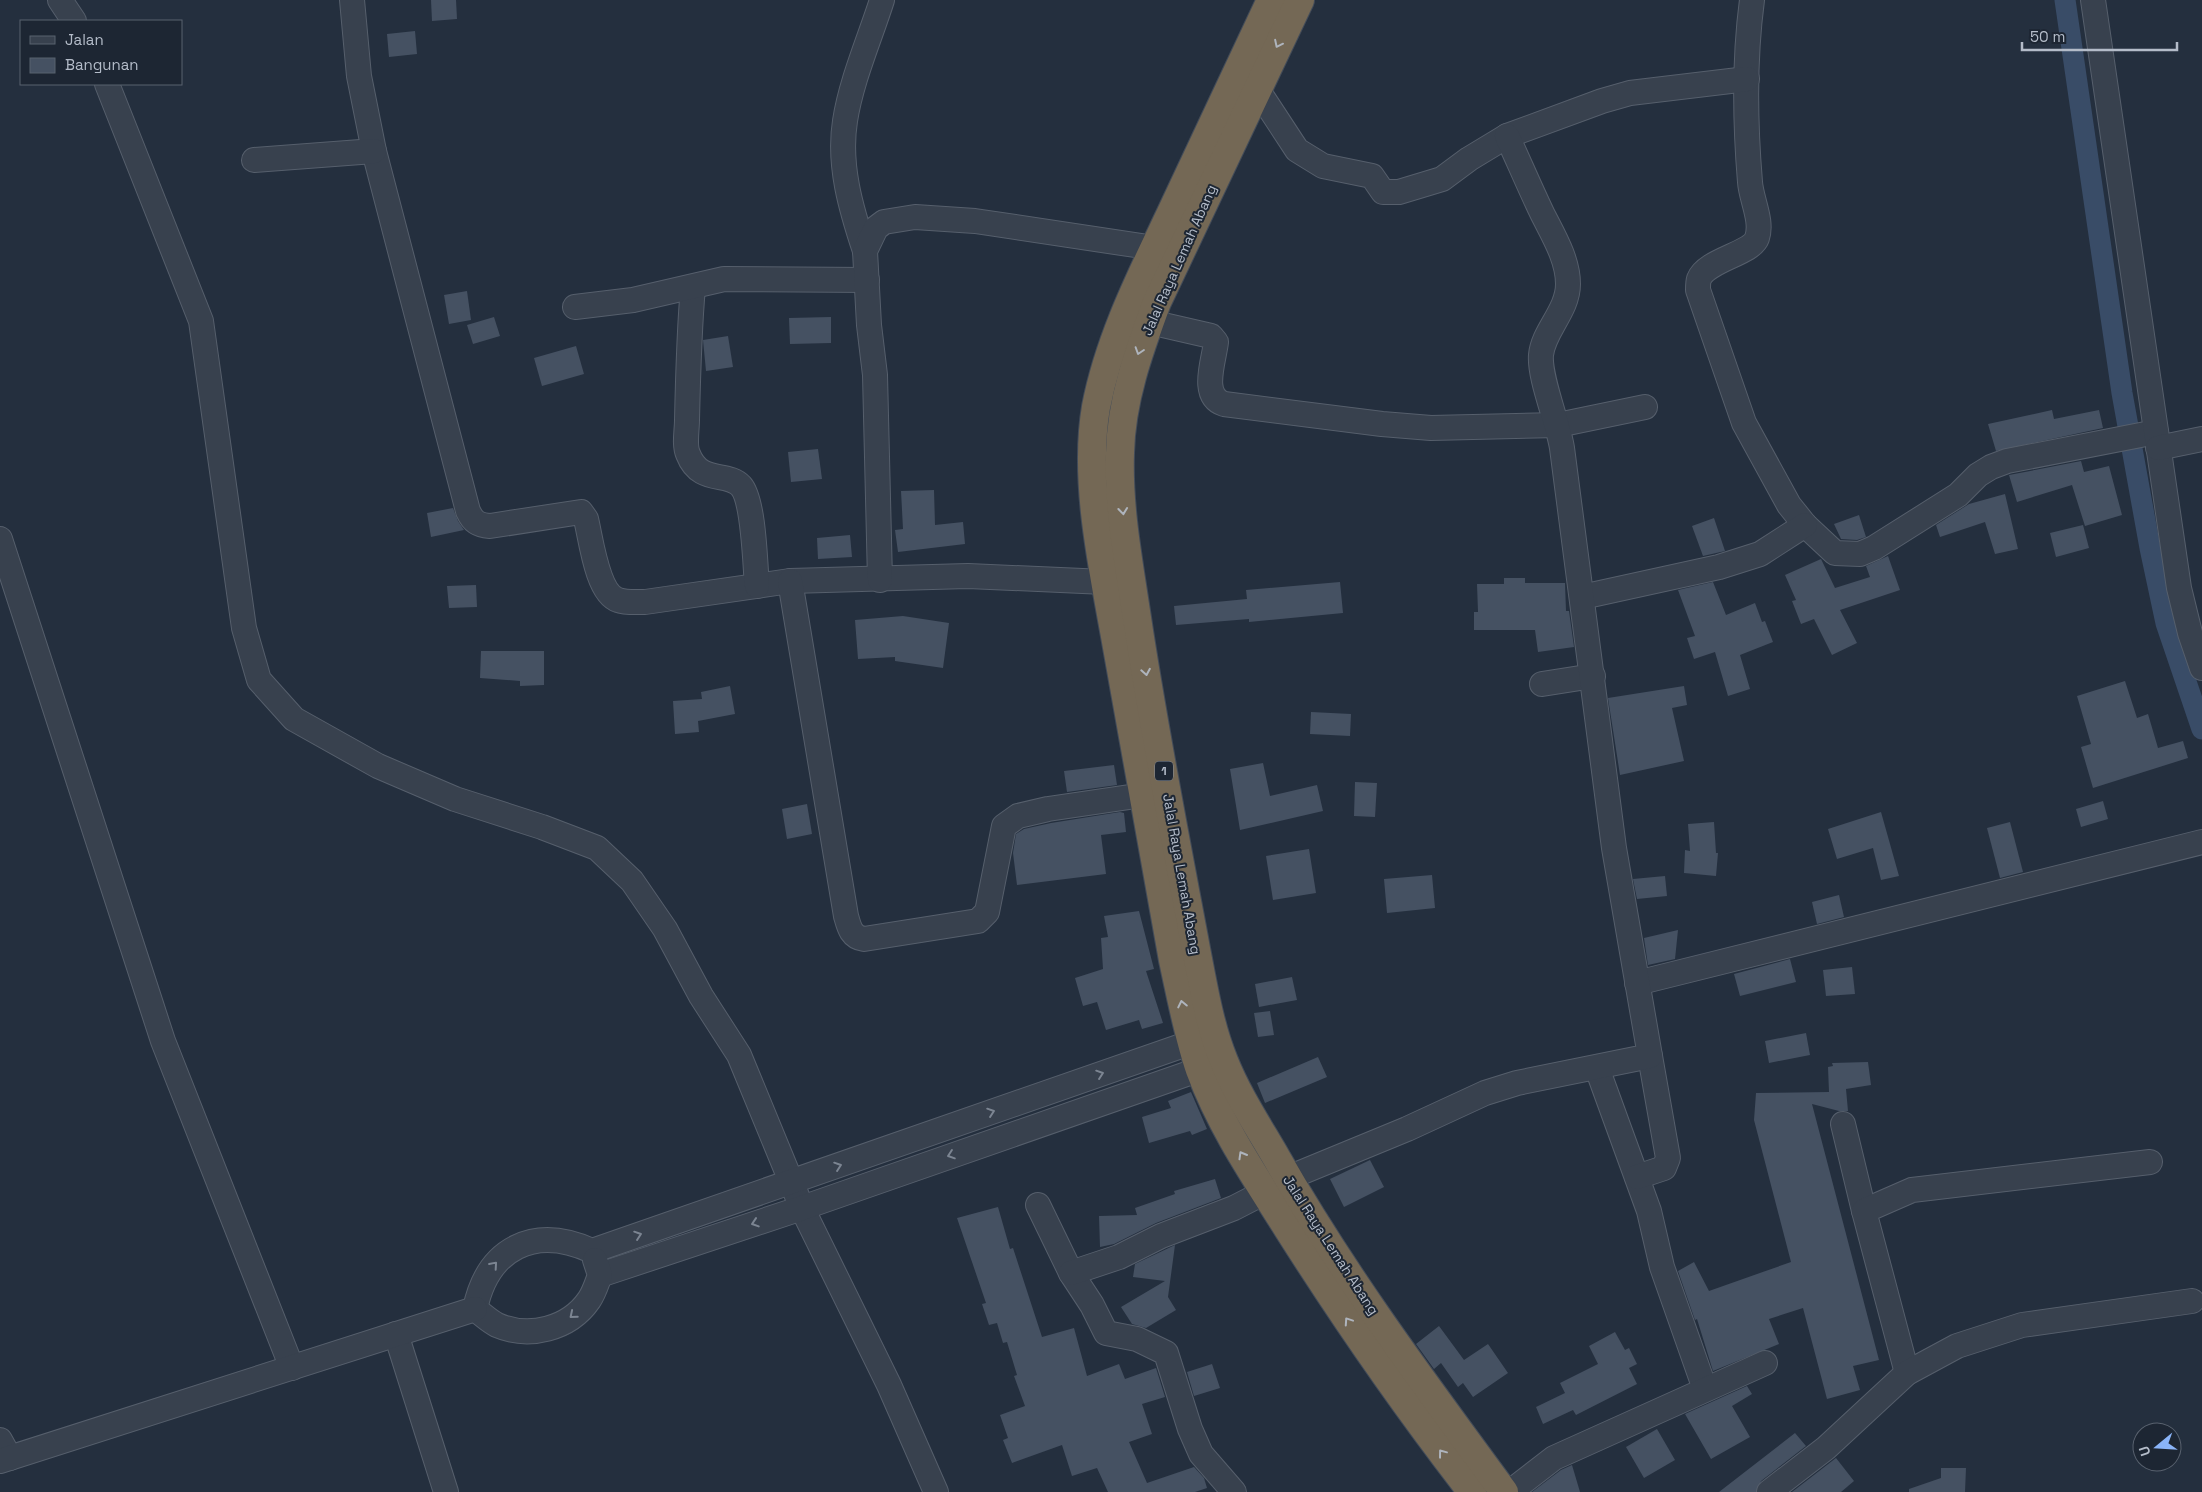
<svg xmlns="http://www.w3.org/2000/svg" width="2202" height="1492" font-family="'Space Grotesk',sans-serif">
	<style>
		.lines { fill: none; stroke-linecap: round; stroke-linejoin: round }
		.canal { stroke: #394c67; stroke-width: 21 }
		.building { fill: #455162 }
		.minor-casing { stroke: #565f6c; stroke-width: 26 }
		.highway-casing { stroke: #434c59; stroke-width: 30 }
		.minor { stroke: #38414e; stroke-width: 24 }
		.highway { stroke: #746855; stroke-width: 28 }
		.oneway { stroke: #aeb4bd }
		.oneway2 { stroke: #7c8592 }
		.labels { text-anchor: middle; stroke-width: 4; stroke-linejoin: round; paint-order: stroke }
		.shield { fill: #1d2633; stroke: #878f9c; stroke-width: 1 }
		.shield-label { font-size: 12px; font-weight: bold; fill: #b4bcc9 }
		.street-label { font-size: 14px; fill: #b4bcc9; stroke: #1d2633 }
	</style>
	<rect width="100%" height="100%" fill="#242f3e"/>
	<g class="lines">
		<path class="canal" d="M2065,0L2122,393L2150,548L2166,623L2202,729"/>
	</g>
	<g class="building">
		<path d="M431,0H456L457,19L432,21Z"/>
		<path d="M415,31L417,54L389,57L387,34Z"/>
		<path d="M467,291L471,320L449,324L444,295Z"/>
		<path d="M494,317L500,336L473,344L467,325Z"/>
		<path d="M831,317V343L790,344L789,318Z"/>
		<path d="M728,336L733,367L706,371L703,340Z"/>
		<path d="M576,346L584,374L542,386L534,358Z"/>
		<path d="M2052,410L2054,419L2099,410L2103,428L1996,451L1988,424Z"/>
		<path d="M818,449L822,479L791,482L788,452Z"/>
		<path d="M2081,461L2084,472L2109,466L2122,515L2085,526L2072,485L2017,502L2009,475Z"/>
		<path d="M934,490L935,525L963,522L965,544L898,552L895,530L903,529L901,491Z"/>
		<path d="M2005,494L2018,549L1995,554L1985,522L1940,537L1936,525L1969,504Z"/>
		<path d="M453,508L458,521L464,530L431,537L427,513Z"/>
		<path d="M1859,515L1866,537L1857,540L1841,539L1834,524Z"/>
		<path d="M1714,518L1725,551L1703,556L1692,526Z"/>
		<path d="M2083,525L2089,548L2056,557L2050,533Z"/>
		<path d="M850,535L852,557L818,559L817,538Z"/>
		<path d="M1888,556L1900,590L1840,610L1857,643L1832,655L1814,619L1801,624L1792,601L1796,600L1785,575L1821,559L1835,588L1870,577L1866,566Z"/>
		<path d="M1504,578H1525V583H1565L1566,611H1569L1574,647L1538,652L1535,630H1474V612H1478L1477,584H1504Z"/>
		<path d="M1340,582L1343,613L1249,622V619L1176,625L1174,606L1247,599L1246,590Z"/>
		<path d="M1713,582L1726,615L1755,603L1762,622L1765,621L1773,642L1740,655L1750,689L1728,696L1715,652L1694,659L1687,638L1695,636L1678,590Z"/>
		<path d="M476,585L477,607L449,608L447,586Z"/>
		<path d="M903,616L949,623L943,668L895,661V657L858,659L855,620Z"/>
		<path d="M481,651H544V685L520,686V681L480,678Z"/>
		<path d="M2125,681L2137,718L2148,714L2158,748L2183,741L2188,758L2093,788L2081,747L2091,744L2077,696Z"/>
		<path d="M730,686L735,714L698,721L699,732L675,734L673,701L702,699L701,692Z"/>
		<path d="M1684,686L1687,705L1672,708L1684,761L1620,775L1608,698Z"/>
		<path d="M1311,712L1351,714L1350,736L1310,734Z"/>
		<path d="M1263,763L1270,796L1317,785L1323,811L1240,830L1230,769Z"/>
		<path d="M1114,765L1117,785L1067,792L1064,771Z"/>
		<path d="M1355,782L1377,783L1375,817L1354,816Z"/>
		<path d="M2103,801L2108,819L2081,827L2076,809Z"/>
		<path d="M807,804L812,834L787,839L782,809Z"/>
		<path d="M1120,812L1124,813L1126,832L1101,835L1106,874L1017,885L1013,853L1016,834L1024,829L1051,823Z"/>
		<path d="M1881,812L1899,876L1881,880L1873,848L1837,859L1828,829Z"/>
		<path d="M1714,822L1716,853H1718L1716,876L1684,873L1685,850L1690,851L1688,824Z"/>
		<path d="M2010,822L2023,872L2000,878L1987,828Z"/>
		<path d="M1309,849L1316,893L1273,900L1266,856Z"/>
		<path d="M1432,875L1435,908L1387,913L1384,879Z"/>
		<path d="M1665,876L1667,896L1637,899L1633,879Z"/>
		<path d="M1839,895L1844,917L1817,924L1812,902Z"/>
		<path d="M1139,911L1154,969L1146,971L1163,1023L1142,1029L1139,1020L1106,1030L1097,1002L1083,1006L1075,978L1103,969L1101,938L1108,937L1104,916Z"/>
		<path d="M1678,930L1675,959L1648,965L1644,938Z"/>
		<path d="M1790,959L1796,982L1740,996L1734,974Z"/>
		<path d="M1852,967L1855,994L1826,996L1823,970Z"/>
		<path d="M1292,977L1297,1000L1259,1007L1255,984Z"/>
		<path d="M1270,1011L1274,1035L1258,1037L1254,1013Z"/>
		<path d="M1806,1033L1810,1055L1769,1063L1765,1041Z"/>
		<path d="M1318,1057L1327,1077L1265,1103L1257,1083Z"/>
		<path d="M1868,1062L1871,1085L1846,1089L1848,1111H1839L1812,1104L1879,1360L1853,1366L1860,1390L1827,1399L1803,1308L1769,1319L1779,1344L1713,1371L1697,1319L1695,1320L1678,1271L1694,1262L1709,1291L1791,1262L1754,1120L1756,1093L1829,1092L1828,1067L1833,1066L1832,1063Z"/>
		<path d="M1191,1092L1207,1129L1192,1135L1190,1131L1149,1143L1142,1117L1171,1108L1168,1101Z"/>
		<path d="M1370,1160L1384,1187L1344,1207L1330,1179Z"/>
		<path d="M1215,1179L1221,1198L1156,1223L1114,1244L1100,1247L1099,1216L1137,1215L1135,1208L1175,1194L1174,1191Z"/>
		<path d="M998,1207L1010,1249L1013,1248L1042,1337L1074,1328L1087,1376L1119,1364L1125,1379L1156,1368L1165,1397L1142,1404L1152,1434L1129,1442L1147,1483L1194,1467L1204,1478L1207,1488L1195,1492H1108L1097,1468L1072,1476L1062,1445L1012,1463L1003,1440L1008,1438L1000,1415L1025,1406L1014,1376L1017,1375L1007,1342L1003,1343L997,1323L989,1325L982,1304L986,1303L957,1218Z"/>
		<path d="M1175,1245L1168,1297L1176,1310L1146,1328L1132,1324L1121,1307L1165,1281L1133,1277L1135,1264Z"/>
		<path d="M1439,1326L1464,1360L1488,1344L1508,1373L1473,1397L1463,1383L1458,1387L1441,1363L1434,1369L1416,1344Z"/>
		<path d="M1615,1332L1625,1350L1629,1348L1637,1364L1629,1368L1637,1384L1576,1415L1573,1410L1543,1424L1536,1407L1565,1393L1560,1383L1598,1364L1589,1346Z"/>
		<path d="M1212,1364L1220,1388L1194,1396L1187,1372Z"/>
		<path d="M1747,1386L1752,1394L1732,1406L1750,1437L1711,1459L1685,1414Z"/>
		<path d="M1657,1429L1675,1460L1644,1478L1626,1447Z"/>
		<path d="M1795,1433L1806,1446L1761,1481L1756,1492H1719Z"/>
		<path d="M1836,1458L1854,1481L1841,1492H1792Z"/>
		<path d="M1572,1465L1580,1492H1532L1561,1470Z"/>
		<path d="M1941,1468H1966L1965,1492H1909V1489L1941,1478Z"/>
	</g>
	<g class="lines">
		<g class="minor-casing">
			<g id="minor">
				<path d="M60,0L74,21"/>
				<path d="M352,0L359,76L374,151L468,511C473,522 478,525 490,526L581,512L586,519C591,539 597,593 618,600C626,603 636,602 645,602L790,581L968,576L1105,582"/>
				<path d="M1752,0C1744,60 1745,122 1750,182C1751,199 1763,221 1757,238C1751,254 1706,260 1699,279C1698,282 1698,287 1698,290L1744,423L1789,505L1805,525L1835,553L1860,554L1874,548L1958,495L1978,475L1991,467L2007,461L2156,432"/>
				<path d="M2093,0L2179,588L2190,633L2202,668"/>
				<path d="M107,84L201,321L244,628L259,680L294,719L378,766L455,799L542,827L597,848L632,881L665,929L701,996L739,1055L802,1208L889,1385L936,1492"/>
				<path d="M1257,89L1297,150L1323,166L1372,176L1383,192H1399L1442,179L1469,159L1507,136L1602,101L1630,93L1747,79"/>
				<path d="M254,160L374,151"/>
				<path d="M865,251C851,209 838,165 845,121C851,81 870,38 882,0"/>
				<path d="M693,287C689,331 688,375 687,420C687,430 684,445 688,454C700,485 727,471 741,486C754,501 755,564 757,586"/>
				<path d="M575,307L633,300L724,279L867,280"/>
				<path d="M1150,322L1211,336L1216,342C1214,361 1200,396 1224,404L1382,424L1431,428L1558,425L1645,407"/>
				<path d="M2158,448L2202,439"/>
				<path d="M0,539L163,1041L292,1368"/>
				<path d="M880,580L875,375L869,325L865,251L876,228L884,222L915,217L975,221L1155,248"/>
				<path d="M790,581L846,916C849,927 851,937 864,939L978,921L987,912L1004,826L1018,816L1048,809L1143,795"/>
				<path d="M1582,597L1719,567L1760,554L1805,525"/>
				<path d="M1542,684L1593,676"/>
				<path d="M1637,983L2202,842"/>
				<path d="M1597,1068L1649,1211L1662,1267L1705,1389"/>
				<path d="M1843,1124L1864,1211"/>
				<path d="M1637,1177L1664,1168L1668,1158L1650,1056"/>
				<path d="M1288,1178L1407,1129L1485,1093L1517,1083L1650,1056L1614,848L1562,448C1558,422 1539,378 1541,355C1543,331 1568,311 1568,284C1568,259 1553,235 1542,213C1530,188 1519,162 1507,136"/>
				<path d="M1038,1205L1071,1273L1092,1305L1106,1333L1137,1339L1166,1353L1190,1429L1201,1454L1234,1492"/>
				<path d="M1071,1273L1119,1257L1161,1236L1234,1208L1265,1192"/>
				<path d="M600,1275L802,1208L1218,1063"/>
				<path d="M475,1309C488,1247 535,1225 592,1251L1210,1036"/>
				<path d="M475,1309C482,1314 489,1321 497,1325C529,1339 569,1329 589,1300C594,1293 597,1283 600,1275L595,1260"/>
				<path d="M396,1334L446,1492"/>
				<path d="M1907,1373L1864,1211L1912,1190L2150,1162"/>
				<path d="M0,1440L10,1458"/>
				<path d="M0,1461L475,1309"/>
				<path d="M1510,1492L1554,1458L1765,1363"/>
				<path d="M1769,1492L1826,1448L1907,1373L1957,1346L2022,1325L2192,1301"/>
			</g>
		</g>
		<g class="highway-casing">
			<g id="highway">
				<path d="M1271,0C1237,72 1204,143 1170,215C1141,276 1109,339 1096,407C1083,482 1104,573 1117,647C1135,752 1154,856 1173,960C1181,997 1188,1035 1200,1070C1221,1127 1256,1178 1288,1229C1345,1319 1406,1407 1472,1492"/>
				<path d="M1300,0L1157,302C1139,351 1121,400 1120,453C1118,508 1129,564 1137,618C1154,731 1176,842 1197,954C1204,990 1210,1027 1224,1061C1237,1094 1258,1126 1276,1157C1343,1275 1424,1383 1504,1492"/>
			</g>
		</g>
		<use href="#minor" class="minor"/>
		<use href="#highway" class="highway"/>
	</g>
	<defs><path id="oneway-chevron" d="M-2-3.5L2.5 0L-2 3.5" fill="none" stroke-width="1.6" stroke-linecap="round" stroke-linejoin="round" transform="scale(1.25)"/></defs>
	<g class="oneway">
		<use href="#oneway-chevron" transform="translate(1278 44) rotate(116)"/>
		<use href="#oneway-chevron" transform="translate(1139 351) rotate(108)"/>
		<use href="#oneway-chevron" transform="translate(1123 511) rotate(84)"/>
		<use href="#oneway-chevron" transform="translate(1146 672) rotate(80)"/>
		<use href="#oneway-chevron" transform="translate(1182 1004) rotate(-102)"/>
		<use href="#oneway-chevron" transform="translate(1242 1155) rotate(-120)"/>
		<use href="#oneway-chevron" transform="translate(1348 1321) rotate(-124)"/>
		<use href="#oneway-chevron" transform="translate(1442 1453) rotate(-127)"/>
	</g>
	<g class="oneway2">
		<use href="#oneway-chevron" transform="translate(1100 1074) rotate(-19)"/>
		<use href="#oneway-chevron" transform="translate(991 1112) rotate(-19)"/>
		<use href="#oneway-chevron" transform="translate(951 1155) rotate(161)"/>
		<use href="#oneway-chevron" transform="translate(838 1166) rotate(-19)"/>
		<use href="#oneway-chevron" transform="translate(755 1223) rotate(162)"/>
		<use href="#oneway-chevron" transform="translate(638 1235) rotate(-19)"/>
		<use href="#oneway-chevron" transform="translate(494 1265) rotate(-49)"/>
		<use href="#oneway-chevron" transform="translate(573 1315) rotate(140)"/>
	</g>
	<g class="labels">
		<rect class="shield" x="1155" y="761.5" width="18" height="19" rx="4"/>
		<g class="shield-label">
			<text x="1164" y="775">1</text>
		</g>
		<g class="street-label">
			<text transform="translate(1179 260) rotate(-66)" y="5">Jalal Raya Lemah Abang</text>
			<text transform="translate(1182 874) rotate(80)" y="5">Jalal Raya Lemah Abang</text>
			<text transform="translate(1331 1245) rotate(57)" y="5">Jalal Raya Lemah Abang</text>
		</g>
	</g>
	<rect x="20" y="20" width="162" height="65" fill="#1d2633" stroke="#59626f"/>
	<rect x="30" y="36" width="25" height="8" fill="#38414e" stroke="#59626f"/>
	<text x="65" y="45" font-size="15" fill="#b4bcc9">Jalan</text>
	<rect x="30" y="58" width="25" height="15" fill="#455162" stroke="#59626f"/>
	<text x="65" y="70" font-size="15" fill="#b4bcc9">Bangunan</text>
	<g transform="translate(2157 1447) rotate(252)"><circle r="24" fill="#1d2633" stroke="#59626f"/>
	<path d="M0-4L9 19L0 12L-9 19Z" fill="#8ab4f8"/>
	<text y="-8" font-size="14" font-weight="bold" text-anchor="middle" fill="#b4bcc9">U</text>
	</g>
	<path d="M2022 42v8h155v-8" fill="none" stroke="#b4bcc9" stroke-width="2.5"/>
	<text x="2030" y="42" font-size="15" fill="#b4bcc9" stroke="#1d2633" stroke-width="4" paint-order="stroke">50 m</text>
</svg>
